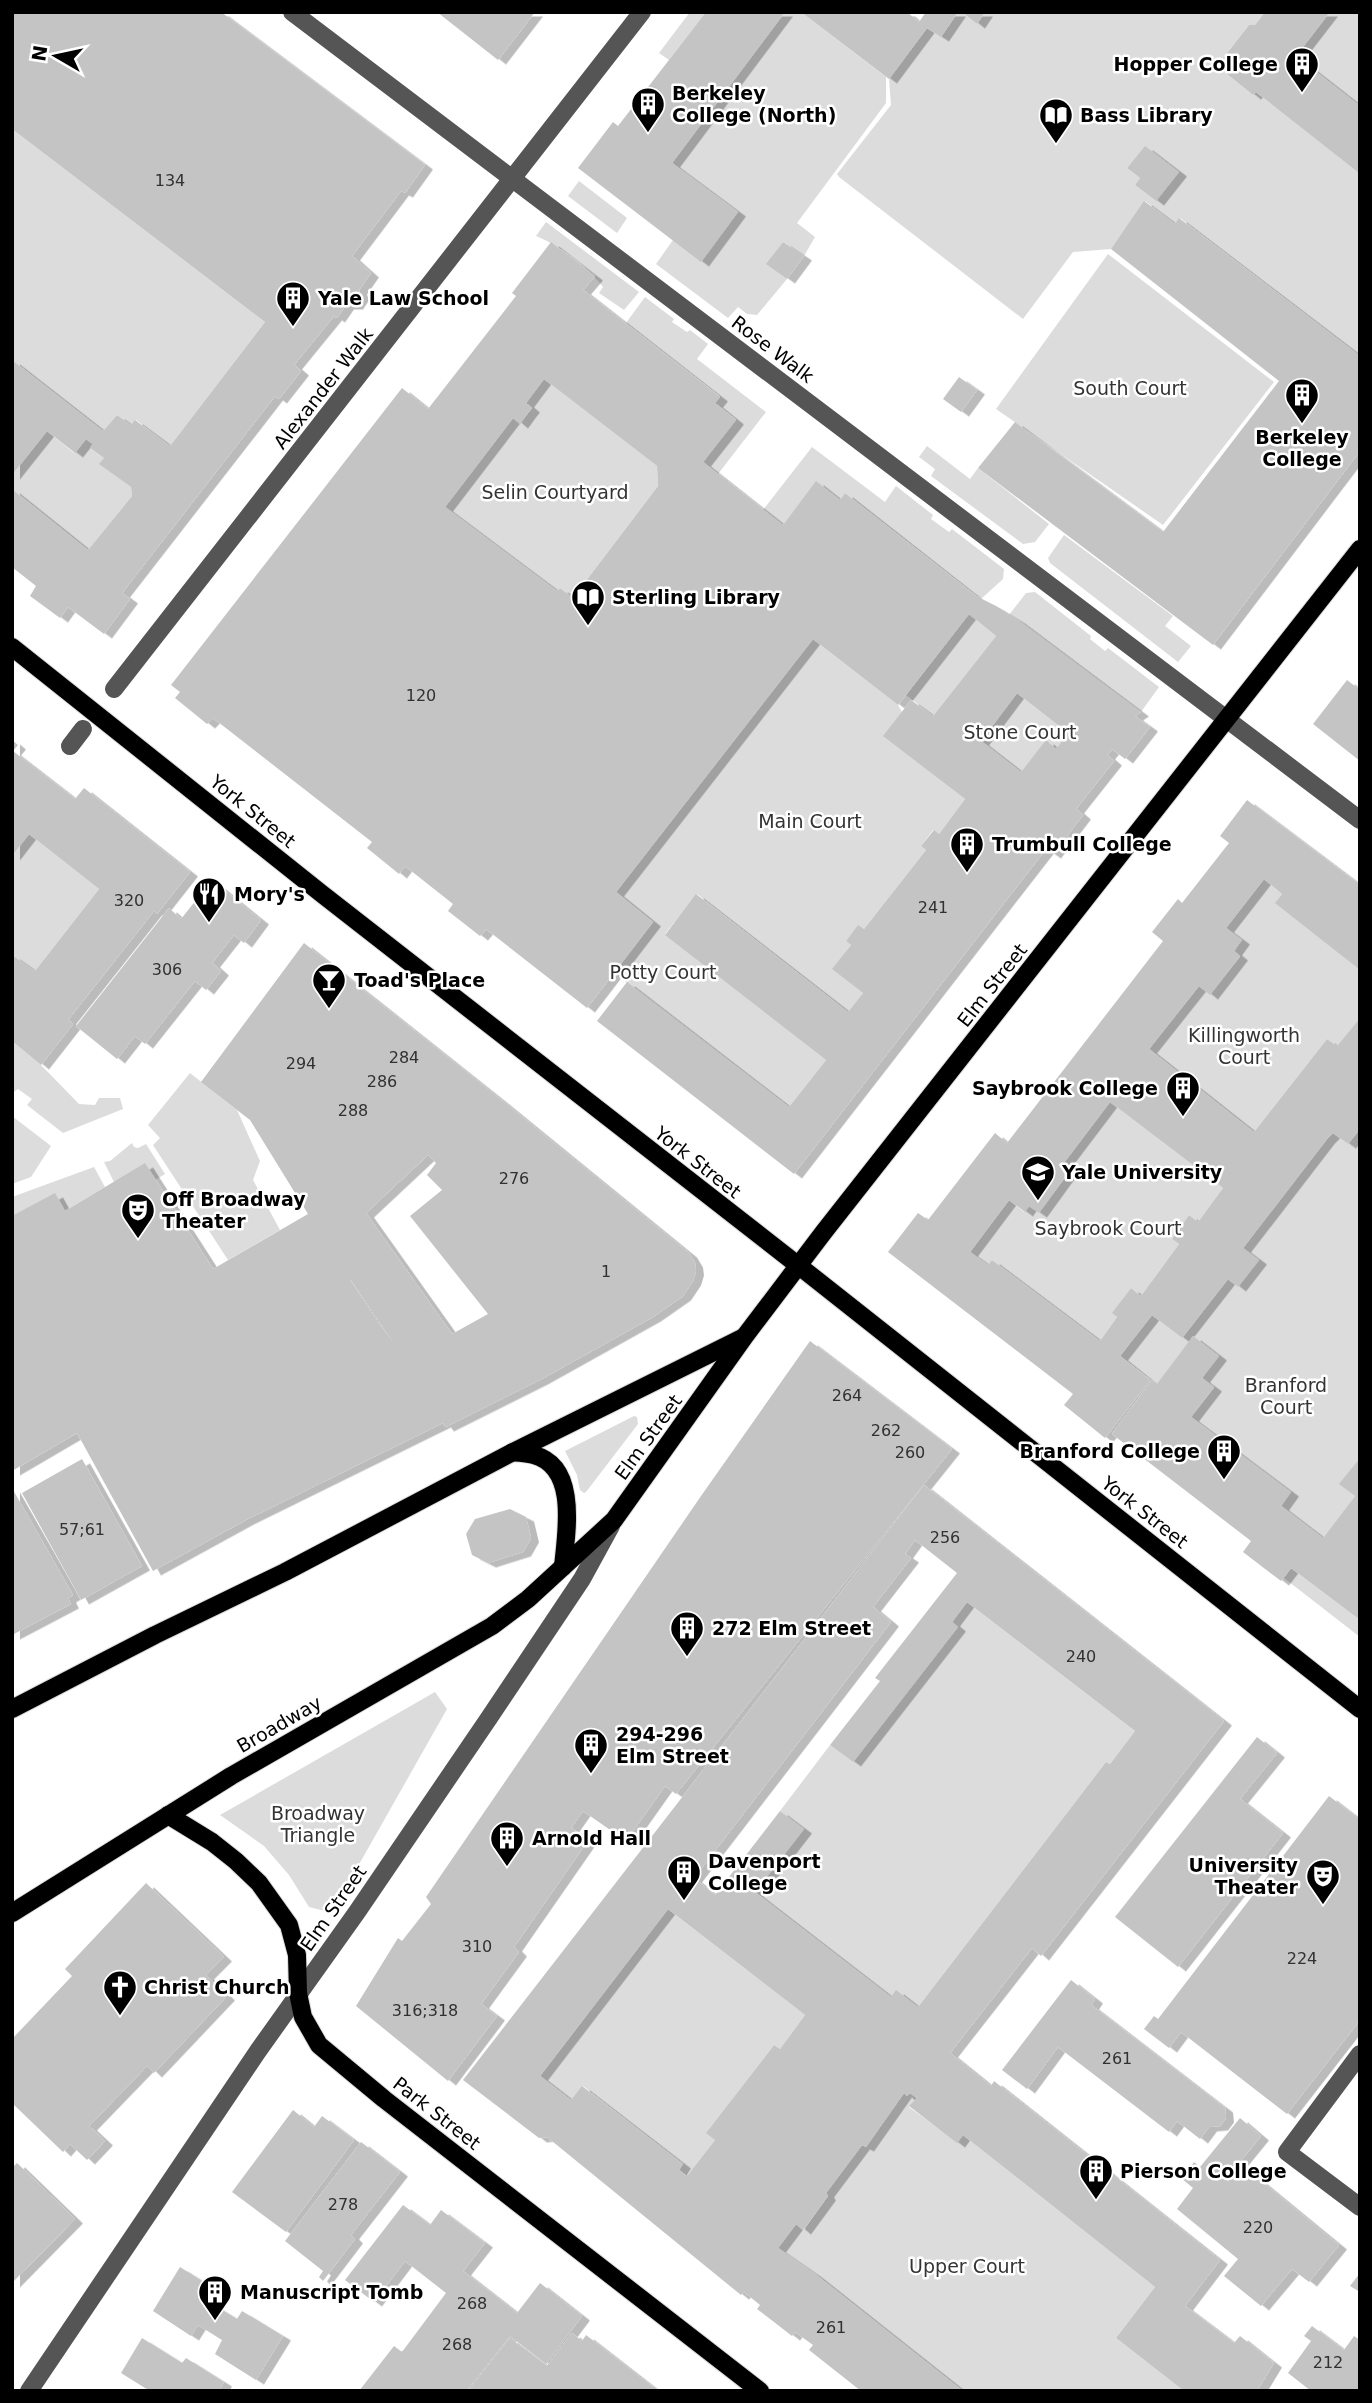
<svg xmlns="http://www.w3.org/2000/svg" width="1372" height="2403" font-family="'DejaVu Sans',sans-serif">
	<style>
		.green { fill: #dcdcdc; fill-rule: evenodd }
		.building { fill: #c4c4c4; fill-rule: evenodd; filter: url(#shadow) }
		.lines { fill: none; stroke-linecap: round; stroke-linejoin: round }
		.major-casing { stroke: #dbdbdb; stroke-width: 20 }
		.minor { stroke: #555; stroke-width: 18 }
		.major { stroke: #000; stroke-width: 18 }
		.labels { text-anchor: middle; stroke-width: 5; stroke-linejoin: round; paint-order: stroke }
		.number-label { font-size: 16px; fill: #313131 }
		.poi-label { font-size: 19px; font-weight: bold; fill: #000; stroke: #fff; text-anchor: start }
		.street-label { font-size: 19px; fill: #000; stroke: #fff }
		.park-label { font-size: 19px; fill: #333; stroke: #fff }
	</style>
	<defs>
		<filter id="shadow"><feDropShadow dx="8" dy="4.5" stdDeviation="0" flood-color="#0004"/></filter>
	</defs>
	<rect width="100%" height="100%" fill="#fff"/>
	<g class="green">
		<path d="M690,12H706L669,60L659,53Z"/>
		<path d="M785,12H801L886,77V103L797,223L815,237L804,256L783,242L767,264L787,279L757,315L747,314L738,307L728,318L656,264L673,240L738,212L672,163Z"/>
		<path d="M958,12H962L977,24L985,12H1265L1255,25H1249L1217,66L1253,95L1256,92L1360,174V356L1180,218L1175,224L1145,201L1111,249L1073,252L1023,319L839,177L837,174L891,105L889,79L927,28L941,37ZM1145,147L1156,201L1135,185L1140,178L1127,168Z"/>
		<path d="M1330,12H1360V106L1296,56Z"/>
		<path d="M12,129L265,322L170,446L136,420L131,425L117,415L103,431L12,360Z"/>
		<path d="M579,181L627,218L617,233L568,196Z"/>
		<path d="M546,222L639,292L624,310L599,293L603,287C587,266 561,246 536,236Z"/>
		<path d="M1108,254L1274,382L1163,525L996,409Z"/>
		<path d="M645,297L674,319L672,322L687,332L690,330L708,344L697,359L766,412L718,474L703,462L736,419L715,403L720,396L626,323Z"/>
		<path d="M544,379L657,466L658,486L573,598L560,588L557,591L445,507L513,418L520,423L532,408L526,403Z"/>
		<path d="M47,431L74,453L86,439L93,444L91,449L104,458L100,464L131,487L132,496L88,550L12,489V475Z"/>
		<path d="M927,446L970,479L978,468L1049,524L1035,542L1023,544L931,476L935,469L919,457Z"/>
		<path d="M812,447L885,502L896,486L933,515L931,519L949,532L952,529L1004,569L1003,579L981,599L845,493L840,500L816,482L783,525L763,510Z"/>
		<path d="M1064,535L1173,616L1165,626L1191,646L1178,662L1050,563L1048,558Z"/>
		<path d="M1035,592L1091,636L1090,639L1105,651L1108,648L1159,687L1141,712L1009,615L1026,593Z"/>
		<path d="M969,614L996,636L933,716L906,695Z"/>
		<path d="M813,639L898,705L902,712L884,736L965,799L939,834L933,830L921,846L926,850L864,929L858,926L846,941L851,945L833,969L863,993L848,1012L697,894L665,934L826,1060L789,1107L614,973L653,922L616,892Z"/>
		<path d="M1017,693L1068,733L1056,749L1046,741L1021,772L981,741Z"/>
		<path d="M29,834L99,889L35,971L12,955V856Z"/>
		<path d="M1264,879L1282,894L1276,902L1360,970V1018L1337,1046L1327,1039L1254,1132L1149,1049L1199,986L1210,994L1240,957L1234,951L1241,940L1226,928Z"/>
		<path d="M12,1041L41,1065L79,1104L95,1105L99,1098H120L123,1109L63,1133L27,1105L32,1099L18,1089L12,1093Z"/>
		<path d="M190,1073L237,1110L260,1161L253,1180L280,1230L228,1260L153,1145L160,1138L148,1125Z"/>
		<path d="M1110,1102L1223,1188L1198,1222L1189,1215L1172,1239L1179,1244L1141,1296L1131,1288L1113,1313L1117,1317L1100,1341L992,1260L988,1265L970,1252L1009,1200L1024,1212L1029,1206L1039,1212L1068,1174L1060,1168Z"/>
		<path d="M12,1116L51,1146L31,1177L12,1184Z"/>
		<path d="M1360,1129V1458L1340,1484L1355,1496L1323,1538L1281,1506L1290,1492L1191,1417L1214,1388L1202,1378L1218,1355L1209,1350L1157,1384L1120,1356L1152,1315L1182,1338L1228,1279L1238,1287L1243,1248L1327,1139L1333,1133L1348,1144Z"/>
		<path d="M132,1143L134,1147L138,1148L146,1144L165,1174L155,1180L114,1182L104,1162L110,1161Z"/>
		<path d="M94,1167L105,1187L65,1211L14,1216L12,1197Z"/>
		<path d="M634,1416L637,1417L638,1424L586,1492L584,1493L580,1490L577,1475L565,1451Z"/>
		<path d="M1291,1568L1360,1620V1637L1284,1578Z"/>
		<path d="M967,1602L1135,1731L1110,1764L1106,1762L918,2007L891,1997L755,1892L803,1829L780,1811L830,1745L853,1762L957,1627L952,1622Z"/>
		<path d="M435,1692L447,1709L336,1905L325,1911L309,1907L289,1875L264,1846L220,1815Z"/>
		<path d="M668,1909L805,2015L780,2049L774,2045L707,2132L715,2140L687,2176L679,2170L683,2164L583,2086L571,2100L540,2076Z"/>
		<path d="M904,2093L907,2096L910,2093L917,2098L909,2107L957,2142L963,2135L1155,2287L1116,2338L1184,2391H963L814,2273L778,2248L796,2224L804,2230L828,2196L826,2193L862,2145L866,2147Z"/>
	</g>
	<g class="building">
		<path d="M12,12H221L425,165L405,193L401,191L352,256L371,273L359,290L361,296L355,305H346L337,318L334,316L294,365L301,371L279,399L275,396L122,593L130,599L104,634L68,607L60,618L30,596L36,586L12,567V489L88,550L132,496L131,487L99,464L104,458L90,448L93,444L86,439L75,453L47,431L12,475V360L103,431L117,415L131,425L135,420L170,446L265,322L12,129Z"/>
		<path d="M437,12H535L498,60Z"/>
		<path d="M706,12H785L672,163L738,212L701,262L578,168L613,122L618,126Z"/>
		<path d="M801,12H907L919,22L926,12H958L941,37L927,28L889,79Z"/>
		<path d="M962,12H985L977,24Z"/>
		<path d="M1265,12H1330L1296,56L1360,106V174L1256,92L1253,95L1217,66L1249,25H1255Z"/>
		<path d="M1145,146L1179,172L1156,201L1135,185L1140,178L1127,168Z"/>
		<path d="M1144,201L1175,224L1179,218L1360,356V451L1213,645L978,468L1015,422L1163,532L1279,381L1111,249Z"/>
		<path d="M551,242L595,276L583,290L720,397L715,403L736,420L703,462L783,525L816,481L840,500L845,493L976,596L996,606L1017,619L1141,712L1135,716L1150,727L1125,759L1112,749L1107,755L1114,761L1076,809L1083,815L1053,854L1046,849L794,1174L597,1021L627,982L789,1107L826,1060L665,935L696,894L848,1012L863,993L832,969L851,945L846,941L858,925L864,929L926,850L921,846L934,830L939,834L965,799L883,736L911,700L933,716L996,636L969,614L898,705L813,639L616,892L653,922L587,1008L486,929L480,936L448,911L453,904L405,866L399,874L367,848L372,842L213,718L207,724L175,698L180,692L171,685L402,388L428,409L516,296L512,293ZM544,379L657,466L658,486L573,598L560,588L557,591L445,507L513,418L520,424L528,413L532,408L526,403ZM1017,693L1068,733L1056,749L1046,740L1021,772L981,741Z"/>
		<path d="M783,242L804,256L787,279L766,264Z"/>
		<path d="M959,377L977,390L961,412L943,399Z"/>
		<path d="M1347,680L1360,690V761L1313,724Z"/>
		<path d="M12,740L18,745L13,751L75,799L84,788L190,872L157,914L154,911L68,1020L73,1024L41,1065L12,1041V955L35,971L99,889L29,834L12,856Z"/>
		<path d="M1247,800L1360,885V970L1275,903L1282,894L1264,879L1226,928L1242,940L1234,951L1240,956L1210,995L1199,986L1149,1049L1254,1132L1327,1039L1337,1046L1360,1018V1129L1348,1144L1333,1133L1327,1139L1243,1248L1259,1260L1238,1287L1228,1279L1182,1338L1152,1315L1120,1356L1150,1380L1105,1438L1064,1405L1073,1394L888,1252L918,1213L928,1220L995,1133L1007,1143L1163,941L1152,932L1178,899L1182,903L1229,843L1220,836ZM1110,1102L1223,1188L1198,1222L1189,1215L1172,1239L1179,1244L1141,1296L1131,1288L1112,1313L1117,1317L1100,1341L992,1260L988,1265L970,1252L1009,1200L1025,1212L1029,1206L1039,1213L1068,1173L1060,1168Z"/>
		<path d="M212,880L261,920L244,943L234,935L212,963L221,971L206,990L195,981L145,1044L135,1036L117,1059L76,1026L169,908L181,919Z"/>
		<path d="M304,943L494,1094L689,1253L695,1263L696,1271L693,1281L683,1296L653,1317L540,1380L446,1427L443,1423L246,1520L153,1571L77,1433L12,1471V1216L55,1193L65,1211L145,1163L213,1269L308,1214L250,1120L201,1082ZM428,1155L436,1163L427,1175L442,1190L410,1216L488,1314L452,1334L366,1213ZM350,1280H351L395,1345L377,1321Z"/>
		<path d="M1193,1336L1219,1356L1202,1378L1214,1387L1191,1417L1291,1492L1281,1506L1323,1538L1355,1496L1339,1484L1360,1458V1620L1291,1568L1281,1581L1243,1552L1251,1541L1112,1434L1152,1380L1157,1384Z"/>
		<path d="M810,1341L952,1449L676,1794L665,1786L626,1841L583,1811L571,1828L589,1839L514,1947L519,1952L481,2004L497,2016L448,2081L356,2006L398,1938L402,1941L431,1904L426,1897L701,1496Z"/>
		<path d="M82,1459L142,1566L81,1600L22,1493Z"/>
		<path d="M924,1485L1224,1721L1041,1956L1032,1948L950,2053L991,2086L994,2081L1220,2260L1185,2306L1234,2343L1240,2336L1274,2363L1257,2391H1184L1116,2338L1155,2287L963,2135L957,2143L909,2106L917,2098L910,2093L907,2096L904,2093L866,2147L862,2145L826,2193L828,2196L803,2230L796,2224L778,2248L814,2273L963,2391H861L809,2350L813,2345L795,2332L792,2336L774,2322L757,2309L760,2305L744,2292L741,2295L547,2137L539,2138L463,2080ZM915,1540L957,1573L875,1678L880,1681L830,1745L853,1762L958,1627L952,1622L967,1602L1135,1731L1110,1764L1106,1762L918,2007L896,1990L891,1997L755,1892L804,1829L780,1811L715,1895L694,1878L891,1622L873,1607L911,1558L905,1554ZM668,1909L805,2015L780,2049L774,2045L706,2133L715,2140L687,2176L679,2170L683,2164L582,2086L571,2100L540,2076Z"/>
		<path d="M12,1488L73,1595L68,1598L71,1604L12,1635Z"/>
		<path d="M510,1509L526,1517L531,1538L523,1552L488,1563L472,1555L466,1534L475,1519Z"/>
		<path d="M1257,1737L1277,1753L1240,1799L1283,1833L1178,1967L1115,1917Z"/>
		<path d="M1329,1796L1360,1820V2020L1287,2114L1181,2032L1169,2048L1144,2029L1154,2016L1158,2019Z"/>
		<path d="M146,1883L224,1957L206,1975L227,1996L154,2073L147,2066L89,2126L105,2141L87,2160L70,2144L63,2152L12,2103V2039L72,1976L65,1969Z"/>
		<path d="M1071,1980L1095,1999L1091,2005L1225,2108L1226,2118L1220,2126L1209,2127L1200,2139L1177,2121L1169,2132L1058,2047L1027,2089L1002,2070Z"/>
		<path d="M293,2110L314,2127L322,2116L354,2140L286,2232L232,2192Z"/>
		<path d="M1240,2118L1261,2136L1239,2163L1339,2245L1309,2282L1292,2269L1261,2306L1224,2276L1238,2259L1177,2209L1193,2188L1181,2178L1194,2162L1200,2167Z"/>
		<path d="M361,2142L400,2172L351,2235L355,2239L323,2281L319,2277L323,2271L285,2241Z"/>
		<path d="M17,2163L75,2219L12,2283V2168Z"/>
		<path d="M403,2205L430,2225L441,2210L485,2243L463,2271L517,2313L540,2283L582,2316L546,2364L510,2336L466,2391H359L394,2346L402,2352L446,2293L405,2261L374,2302L345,2280Z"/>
		<path d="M180,2267L218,2291L211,2303L237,2319L242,2311L283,2336L256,2380L215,2354L222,2340L198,2325L191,2336L153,2311Z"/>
		<path d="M1360,2273V2292L1350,2286Z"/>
		<path d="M1312,2326L1344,2350L1354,2336L1360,2340V2391H1311L1288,2373L1311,2341L1304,2336Z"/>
		<path d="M572,2333L582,2341L586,2335L658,2391H468L510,2338L547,2366Z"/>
		<path d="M142,2338L182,2363L186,2358L224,2382L219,2391H150L121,2373Z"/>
	</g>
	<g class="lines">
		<g class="major-casing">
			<g id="major">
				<path d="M12,647L322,894L799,1266L1360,1709"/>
				<path d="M513,1452C520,1453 527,1453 534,1455C579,1467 566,1534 563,1567"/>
				<path d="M12,1709L155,1635L285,1572L513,1452L742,1338"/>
				<path d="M168,1815L212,1842L236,1861L259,1883L289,1925L297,1955L298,1993L303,2017L319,2045L384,2099L760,2391"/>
				<path d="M12,1913L231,1776L492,1626L528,1599L614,1520L745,1336L823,1233L1360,549"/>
			</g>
		</g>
		<g class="minor">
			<path d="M292,12L1360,820"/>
			<path d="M114,689L642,12"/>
			<path d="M70,746L83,729"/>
			<path d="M1360,2054L1287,2152L1360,2207"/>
			<path d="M29,2391L258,2051L357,1912L489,1718L582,1579L611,1526"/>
		</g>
		<use href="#major" class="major"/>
	</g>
	<defs>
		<g id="building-pin" transform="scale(1.75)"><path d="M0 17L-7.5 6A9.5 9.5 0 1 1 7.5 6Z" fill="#000" stroke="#fff"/><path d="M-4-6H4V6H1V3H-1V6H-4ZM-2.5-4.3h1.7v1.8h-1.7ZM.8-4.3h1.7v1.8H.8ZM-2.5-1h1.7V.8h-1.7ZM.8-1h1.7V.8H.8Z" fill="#fff"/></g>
		<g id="library-pin" transform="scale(1.75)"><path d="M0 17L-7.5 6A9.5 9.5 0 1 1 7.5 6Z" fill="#000" stroke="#fff"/><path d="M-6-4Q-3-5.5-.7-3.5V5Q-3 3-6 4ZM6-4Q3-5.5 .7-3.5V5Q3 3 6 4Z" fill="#fff"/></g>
		<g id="restaurant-pin" transform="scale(1.75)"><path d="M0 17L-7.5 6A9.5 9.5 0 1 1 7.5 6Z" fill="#000" stroke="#fff"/><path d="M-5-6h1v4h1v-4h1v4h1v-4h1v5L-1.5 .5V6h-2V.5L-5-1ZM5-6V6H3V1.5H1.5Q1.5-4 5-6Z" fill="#fff"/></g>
		<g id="bar-pin" transform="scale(1.75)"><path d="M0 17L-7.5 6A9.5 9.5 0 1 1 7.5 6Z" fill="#000" stroke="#fff"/><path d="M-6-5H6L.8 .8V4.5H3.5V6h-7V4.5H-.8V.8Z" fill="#fff"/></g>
		<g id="university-pin" transform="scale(1.75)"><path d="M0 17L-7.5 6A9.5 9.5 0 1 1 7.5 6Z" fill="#000" stroke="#fff"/><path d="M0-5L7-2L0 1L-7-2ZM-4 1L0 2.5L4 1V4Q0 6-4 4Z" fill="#fff"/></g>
		<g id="theatre-pin" transform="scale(1.75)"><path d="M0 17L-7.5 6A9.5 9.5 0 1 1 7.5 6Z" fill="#000" stroke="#fff"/><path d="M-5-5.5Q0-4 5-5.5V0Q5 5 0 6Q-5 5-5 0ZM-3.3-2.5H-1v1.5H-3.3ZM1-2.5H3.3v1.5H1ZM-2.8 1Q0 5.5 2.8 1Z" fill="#fff"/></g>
		<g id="church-pin" transform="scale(1.75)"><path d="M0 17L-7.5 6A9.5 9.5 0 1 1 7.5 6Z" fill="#000" stroke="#fff"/><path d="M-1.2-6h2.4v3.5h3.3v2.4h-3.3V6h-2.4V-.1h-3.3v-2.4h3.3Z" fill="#fff"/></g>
	</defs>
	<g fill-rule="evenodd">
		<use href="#building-pin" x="1302" y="64"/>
		<use href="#building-pin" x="648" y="104"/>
		<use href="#library-pin" x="1056" y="115"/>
		<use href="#building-pin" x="293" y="298"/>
		<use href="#building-pin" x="1302" y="395"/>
		<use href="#library-pin" x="588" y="597"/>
		<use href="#building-pin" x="967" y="844"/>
		<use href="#restaurant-pin" x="209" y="894"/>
		<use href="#bar-pin" x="329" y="980"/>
		<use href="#building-pin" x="1183" y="1088"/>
		<use href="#university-pin" x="1038" y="1172"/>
		<use href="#theatre-pin" x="138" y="1210"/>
		<use href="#building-pin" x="1224" y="1451"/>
		<use href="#building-pin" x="687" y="1628"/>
		<use href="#building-pin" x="591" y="1745"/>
		<use href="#building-pin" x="507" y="1838"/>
		<use href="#building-pin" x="684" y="1872"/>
		<use href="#theatre-pin" x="1323" y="1876"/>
		<use href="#church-pin" x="120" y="1987"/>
		<use href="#building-pin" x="1096" y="2171"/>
		<use href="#building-pin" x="215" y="2292"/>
	</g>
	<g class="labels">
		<g class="number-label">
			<text x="170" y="186">134</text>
			<text x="421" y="701">120</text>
			<text x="129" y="906">320</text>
			<text x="933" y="913">241</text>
			<text x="167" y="975">306</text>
			<text x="404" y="1063">284</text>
			<text x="301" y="1069">294</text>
			<text x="382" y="1087">286</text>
			<text x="353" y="1116">288</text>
			<text x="514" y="1184">276</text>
			<text x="606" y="1277">1</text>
			<text x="847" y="1401">264</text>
			<text x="886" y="1436">262</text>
			<text x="910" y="1458">260</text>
			<text x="82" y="1535">57;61</text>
			<text x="945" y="1543">256</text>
			<text x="1081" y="1662">240</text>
			<text x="477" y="1952">310</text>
			<text x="1302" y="1964">224</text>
			<text x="425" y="2016">316;318</text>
			<text x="1117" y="2064">261</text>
			<text x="343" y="2210">278</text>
			<text x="1258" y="2233">220</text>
			<text x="472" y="2309">268</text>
			<text x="831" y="2333">261</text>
			<text x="457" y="2350">268</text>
			<text x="1328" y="2368">212</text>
		</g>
		<g class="poi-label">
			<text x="1278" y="71" text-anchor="end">Hopper College</text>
			<text x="672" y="100">Berkeley<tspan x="672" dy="22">College (North)</tspan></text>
			<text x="1080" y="122">Bass Library</text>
			<text x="318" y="305">Yale Law School</text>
			<text x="1302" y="444" text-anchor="middle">Berkeley<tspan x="1302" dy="22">College</tspan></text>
			<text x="612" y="604">Sterling Library</text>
			<text x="992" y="851">Trumbull College</text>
			<text x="234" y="901">Mory's</text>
			<text x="354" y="987">Toad's Place</text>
			<text x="1158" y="1095" text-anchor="end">Saybrook College</text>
			<text x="1062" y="1179">Yale University</text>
			<text x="162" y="1206">Off Broadway<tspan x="162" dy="22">Theater</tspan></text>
			<text x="1200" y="1458" text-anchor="end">Branford College</text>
			<text x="712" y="1635">272 Elm Street</text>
			<text x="616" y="1741">294-296<tspan x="616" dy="22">Elm Street</tspan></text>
			<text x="532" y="1845">Arnold Hall</text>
			<text x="708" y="1868">Davenport<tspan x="708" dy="22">College</tspan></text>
			<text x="1298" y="1872" text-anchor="end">University<tspan x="1298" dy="22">Theater</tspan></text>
			<text x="144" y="1994">Christ Church</text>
			<text x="1120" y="2178">Pierson College</text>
			<text x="240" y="2299">Manuscript Tomb</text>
		</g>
		<g class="street-label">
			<text transform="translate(773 349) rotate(37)" y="7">Rose Walk</text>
			<text transform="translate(323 388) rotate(-52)" y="7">Alexander Walk</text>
			<text transform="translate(253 811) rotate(39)" y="7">York Street</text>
			<text transform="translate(992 985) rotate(-52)" y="7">Elm Street</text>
			<text transform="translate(698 1162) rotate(38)" y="7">York Street</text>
			<text transform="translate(648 1437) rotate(-54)" y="7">Elm Street</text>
			<text transform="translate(1145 1512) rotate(38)" y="7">York Street</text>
			<text transform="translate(279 1724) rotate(-30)" y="7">Broadway</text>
			<text transform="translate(333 1908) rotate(-55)" y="7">Elm Street</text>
			<text transform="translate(437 2113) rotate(38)" y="7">Park Street</text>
		</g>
		<g class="park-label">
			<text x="1130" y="395">South Court</text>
			<text x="555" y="499">Selin Courtyard</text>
			<text x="1020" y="739">Stone Court</text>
			<text x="810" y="828">Main Court</text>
			<text x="663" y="979">Potty Court</text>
			<text x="1244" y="1042">Killingworth<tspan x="1244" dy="22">Court</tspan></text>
			<text x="1108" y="1235">Saybrook Court</text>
			<text x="1286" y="1392">Branford<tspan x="1286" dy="22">Court</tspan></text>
			<text x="318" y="1820">Broadway<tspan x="318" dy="22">Triangle</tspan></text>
			<text x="967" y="2273">Upper Court</text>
		</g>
	</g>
	<rect width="1372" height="2403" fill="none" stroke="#000000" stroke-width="28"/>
	<g transform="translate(56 56) rotate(279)" stroke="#ffffff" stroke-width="5" paint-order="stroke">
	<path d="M0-5L12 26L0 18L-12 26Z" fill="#000000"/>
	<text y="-10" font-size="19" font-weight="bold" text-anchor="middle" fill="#000000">N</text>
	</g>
</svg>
